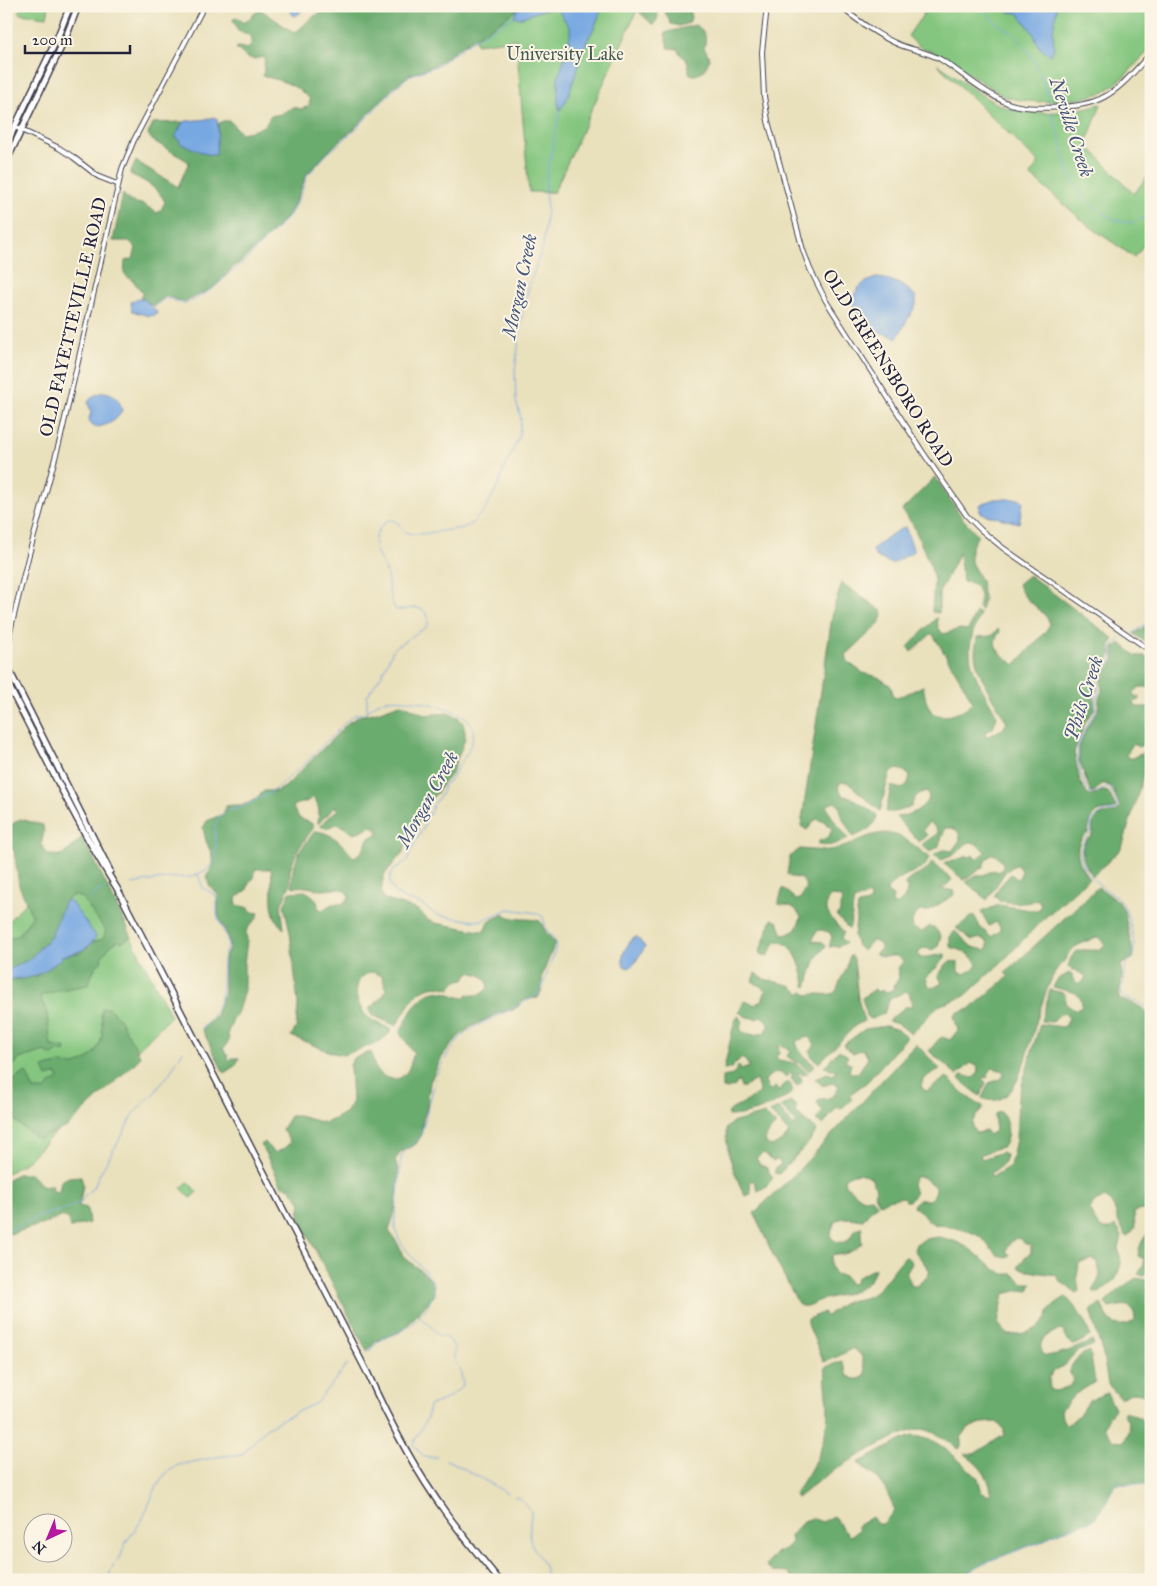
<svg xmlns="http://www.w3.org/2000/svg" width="1157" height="1586" font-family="'IM FELL Great Primer',serif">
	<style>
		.green { fill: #84c67f; stroke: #53745d }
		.forest { fill: #6bab6e; stroke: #466654 }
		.water { fill: #77a8e2; stroke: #4c658e }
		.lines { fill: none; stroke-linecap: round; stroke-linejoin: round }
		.stream { stroke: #77a8e2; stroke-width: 1 }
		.tertiary-casing { stroke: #403e4e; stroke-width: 6 }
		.trunk-casing { stroke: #403e4e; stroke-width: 8 }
		.tertiary { stroke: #fff; stroke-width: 4 }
		.trunk { stroke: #fff; stroke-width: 5 }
		.labels { text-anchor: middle; stroke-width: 4; stroke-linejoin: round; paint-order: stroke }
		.park-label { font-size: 18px; fill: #445b53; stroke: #fcf5e5 }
		.street-label { font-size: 18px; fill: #22223b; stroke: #fcf5e5 }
		.water-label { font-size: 19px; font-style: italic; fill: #44587e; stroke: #fcf5e5 }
	</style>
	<rect width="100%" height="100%" fill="#fcf5e5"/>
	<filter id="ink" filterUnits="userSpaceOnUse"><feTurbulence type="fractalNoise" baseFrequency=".02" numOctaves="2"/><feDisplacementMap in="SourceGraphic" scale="10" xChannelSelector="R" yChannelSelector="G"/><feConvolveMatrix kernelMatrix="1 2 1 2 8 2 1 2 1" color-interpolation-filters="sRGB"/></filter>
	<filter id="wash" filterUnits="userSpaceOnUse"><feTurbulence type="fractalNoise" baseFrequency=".0096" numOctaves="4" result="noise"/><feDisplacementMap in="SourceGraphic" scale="20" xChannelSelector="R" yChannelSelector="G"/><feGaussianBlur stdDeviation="1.12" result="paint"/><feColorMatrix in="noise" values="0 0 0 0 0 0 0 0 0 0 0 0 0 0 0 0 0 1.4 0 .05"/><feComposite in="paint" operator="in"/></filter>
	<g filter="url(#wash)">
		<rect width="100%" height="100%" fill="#e9e0bc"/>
		<g class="green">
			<path d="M20,6H49L47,17L20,14Z"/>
			<path d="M361,6H639L554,192H529L516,39L477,44L473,34Z"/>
			<path d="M929,6H1151V48L1125,76L1105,92L1079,99L1037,102L1014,99L1003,96L941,55L920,47L908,36Z"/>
			<path d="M937,64C959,77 978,96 1002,106C1029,118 1073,112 1101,104L1086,144L1134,194L1151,171V236L1134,257L1089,226L1030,175L1039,163L1038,162Z"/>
			<path d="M82,841L171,1016L26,1162L6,1174V924Z"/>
			<path d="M188,1182L197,1192L191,1198L181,1188Z"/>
		</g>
		<g class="forest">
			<path d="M346,6H521L504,19L463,45L436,65L409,75L394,87L353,130L338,142L306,175L299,194L289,215L264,240L241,262L234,266L215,287L187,301L183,302L166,296L153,306L144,299H140L143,293L134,282L124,274L125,261L133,259L136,248L129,241H113L123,194C131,204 131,201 141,204C146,205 152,210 157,213L161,210L165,202C158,187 144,181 130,174L136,161L178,187L189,162L152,140L148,134L153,123L183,122C178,130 176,136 181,144L191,146L210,155L217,144L218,124L223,121H230L240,133C252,131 267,129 270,116L281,114L293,107L301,109L309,106L310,99C295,84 283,81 263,76L265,57L254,59L247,58L236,48L239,47L247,49C252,46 253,42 251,36L238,31L233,19L237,17L244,23L260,9L294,33C301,29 304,24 310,19C315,15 323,12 329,9L341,14Z"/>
			<path d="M633,6H653C659,13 660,18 653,25Z"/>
			<path d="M664,6H689L691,18L689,23L679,26L671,24L665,12Z"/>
			<path d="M695,25C706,32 707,36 704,48C706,51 709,55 709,59C708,68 697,80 689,73C689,68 689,65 687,61C684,56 679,56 678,49L668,48L665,33L668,32Z"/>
			<path d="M935,477L963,519L978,535L971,548V562L981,581L984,599L981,610L978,608L980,596L977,587L970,583L963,582L959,553L939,593V613L932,612L934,581L931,567L913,525L902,510Z"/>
			<path d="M1029,575L1114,639L1109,646L1112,653L1095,679L1097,689L1094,695V710L1085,722L1074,752L1080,782L1087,794L1092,796L1103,791L1108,792L1116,807L1113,809C1095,811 1091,813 1088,833C1071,843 1078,866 1089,878L1039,923L1005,959L965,996L938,1006L911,1034L900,1025L888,1021L905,1007H910L912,1006L910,995L906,991L890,999L884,1013L872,1019L868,1018L862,998L875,989L877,992L883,990L887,992L894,989V986L899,978L898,968L903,962C896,949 886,962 875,954L881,949V945L873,940L863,951L857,946L854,936L858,905L868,903L870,901L869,895L854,901C851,911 853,920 849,929L836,915L840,913V906L842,901L840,897L831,896C817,908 836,923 844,933L841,938L846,943L839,946L829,947L832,937L829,932L821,930L817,931L812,941L823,942L826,947C813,956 812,973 807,987L805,986C804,975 797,952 788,945C785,943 780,942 776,941L767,957L759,953L772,919L778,922L783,935C796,933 797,929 801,917C794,905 791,906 778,904L783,888L796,900L801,898C804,889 809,887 801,878L791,877L787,874L790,856L800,849C813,850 827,852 840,848C857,843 873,830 892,834C906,837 918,849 929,857C925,872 915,870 904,876C897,880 892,884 887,889L888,893L893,896L892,904L896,905C902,901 908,896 907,887L904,885C913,872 924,878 932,862L952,879L947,885L940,888L954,891V895L928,911H920C913,916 911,920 913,928L922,932L930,926L934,927L941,936L938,946L931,951L929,949L923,948L918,954L920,958L945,954V959L926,978L929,986L933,988L942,983L938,975C946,967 945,959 958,962V972L964,974L974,969L977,965C973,954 960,950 950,947V937L955,931L972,947L985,950L988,946V943C982,936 980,939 972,940L956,928L974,915L980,927L991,937L1000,931V927L996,922L989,926L981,912L999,905L1030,910H1038L1041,905L1038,899C1025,906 1013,902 999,901L998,897H994L999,887L1011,874L1017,879L1020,876L1021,871L1018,866L1015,865L1005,872L987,900L966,882L976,875H983L994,870L999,872L1003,867C1003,860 999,857 993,854L986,859L983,867L964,880L943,863C951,860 959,860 967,856L970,857L973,855L977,860L985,852C970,836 969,842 956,853C951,857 946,858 941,860L934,855C940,850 944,849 952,851L960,840C960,831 955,827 945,828C944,835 940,839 939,846L930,852L922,845C927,839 934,839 938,832L935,827L929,822L923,830L927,835L919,842L896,817C911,815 921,811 929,798L927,791C917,793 914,798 911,807L895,812H886L891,786L902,789L908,783L910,776L904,771L897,769L890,772L880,811L847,782H841L838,787L843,796L851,797L877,815C876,828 863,832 853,837L843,819L839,805L835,802L827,805C827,813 842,830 848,838C838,844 830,847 818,845L819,841L829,837L832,828L825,822L816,819L807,830L801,826L833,610L842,583L883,612L879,624L846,655L848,662L863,673L878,677L891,686L893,694L895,697L904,695L923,686L926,701L932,713C948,720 961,713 973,702L957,674L932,633L911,652L908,647L937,617L938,627L943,634L960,629L968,630L976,612L980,614C975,626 970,638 970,652C970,672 988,698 997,716L993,728L985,732L986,737L1003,729L1007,722C997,706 975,672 975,653C975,647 977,642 977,637L991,636L998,629L1000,632C987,646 1004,657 1015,665L1045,632L1050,624C1044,607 1023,603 1018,584Z"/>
			<path d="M1151,621V646L1134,634L1147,625Z"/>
			<path d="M1121,643L1136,656H1146L1151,660V689L1148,687H1140L1133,693L1135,697H1139L1140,700L1134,702V704L1137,707H1151V738L1139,747L1133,744L1126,755L1129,758H1132L1151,749L1122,848L1093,876C1087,868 1079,855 1084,844C1085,840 1089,839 1092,835C1094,831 1092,828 1093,824C1097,813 1107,813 1116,813L1120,806L1113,790L1106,784H1102L1094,792H1091L1090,790L1079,760V747L1088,725L1098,711L1099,698L1102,692L1101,682L1103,676L1114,660V648L1116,646Z"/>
			<path d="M400,704L409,707L425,715L447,713L458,717L463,723L465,732V739L451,775L442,784L437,793L427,803L420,815L417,830L413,833L403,852L384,875L381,892L384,899L418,910L428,920L435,923L480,931H484L489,921L504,914C516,922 528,917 540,921L546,932L555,943L542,976V989L538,998L527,999L521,1002L520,1005L513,1010L501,1012L471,1027L458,1037L442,1057L430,1082L427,1108L423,1119L421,1136L416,1144L401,1152L395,1160L398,1169V1188L395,1210L389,1231L398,1244L403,1256L426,1275L432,1282L435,1295L406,1327L400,1332L377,1341L367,1351L299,1218L301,1202L289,1187L282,1186L261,1145L265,1142L271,1150L276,1153L287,1146L290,1142L282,1129L290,1116H298L325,1123L336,1118L346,1112L352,1101L350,1066L353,1058L371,1052C373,1057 373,1063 375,1067C381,1078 396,1084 405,1074C410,1069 411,1060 414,1053L400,1033C408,1017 420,988 442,992C450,993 456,997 464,998L468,994C476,997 482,994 488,988C488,976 479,974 469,972L465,979C457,980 454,982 450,989C419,978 410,1004 396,1026L372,1015L369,1009L384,995L386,989L382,976L374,972C371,973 366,973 363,976C351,987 357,1008 369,1018C374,1022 383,1025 390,1029V1033L383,1039L375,1044L343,1055L333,1053L291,1036L296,1028L298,1004L290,932L284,905L290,892L305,891C312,895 319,899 318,908L322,910L332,904H342L349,898C347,884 332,890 322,890C316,890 311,887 306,887C302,886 298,887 294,887L292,886L293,870L299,852L315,831C333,832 343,845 353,857C363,854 365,847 368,838L379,834L375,828L372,826L353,834L348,829L337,824L326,828L320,826L338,809L335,807L318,824C319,812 321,807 312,797L308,801L295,805L293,808L299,818L311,823L314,827L297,851L290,869V885L281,905L284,929C266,915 274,889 271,869H255L254,878L249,882L247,890L236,898L237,905L249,908L252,912L259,913L257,918L247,929L246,932L247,940L244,964V990L237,1014L233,1019L228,1032L229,1041L223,1049L228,1056L229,1061L232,1058H239L236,1065L224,1073L202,1029L216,1015L224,993V963L225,955L229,950V944L228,937L218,915V895L209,885L206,877L212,868V855L206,841L203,828L207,821L223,814L226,806C231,805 234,805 239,805C248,806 258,797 264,791H277L285,787L348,723L359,716L374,713Z"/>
			<path d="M20,819L43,825L44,832L41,844L46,854C64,859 69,850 81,838L84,839L131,935L129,938L121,942L119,940L110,946L101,958L102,961L95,967L88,985L60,990L40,996L47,1014L51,1046L65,1047L66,1051L57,1052L56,1054L49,1055L45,1051L19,1059L16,1063L10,1066L6,1065V981L36,976L60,959L61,956L79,953L93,942L103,939L106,931L82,898L73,895L65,901L51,937L43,944L30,959L6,971V939L19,935L32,916L19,885L14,850L6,844V828Z"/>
			<path d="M1098,887L1119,902L1124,911L1134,957C1130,962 1124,961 1121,966C1121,971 1123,975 1122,980C1121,986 1118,991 1119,998L1121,1000C1134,1003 1144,1006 1151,1019V1209L1137,1211L1134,1213L1135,1228L1128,1236H1126C1124,1231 1120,1226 1118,1221C1115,1211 1114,1202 1104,1198L1093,1203L1090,1210C1093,1217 1098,1231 1109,1229C1111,1229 1114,1227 1116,1226L1122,1236L1119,1249L1121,1264L1117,1276L1115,1280L1099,1293L1094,1292L1093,1289C1101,1277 1102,1275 1096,1261L1091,1259L1079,1264L1077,1277L1079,1291L1076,1293L1060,1281L1056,1275L1034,1272L1018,1268L1025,1257L1031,1253V1246L1028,1244H1025L1020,1239L1016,1238C1011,1242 1006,1246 1006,1253L1010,1254L1007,1258C992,1257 989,1242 977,1235C967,1230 956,1228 946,1226C942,1225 938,1225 934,1224C926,1220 921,1211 913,1206C917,1198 921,1200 929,1200L932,1197L935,1191V1187L923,1177H915L912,1184L915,1194L909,1201H906L903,1197L887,1200L880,1204L874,1194L876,1189L871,1177C861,1172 853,1172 844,1179L845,1185L863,1199L872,1198L878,1205L869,1212L863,1220C853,1219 845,1216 835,1221L830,1235C834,1243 842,1244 849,1240C852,1234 855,1228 862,1227L861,1237L862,1243C854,1251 845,1256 833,1254C829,1262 830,1267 835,1274L845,1276L849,1283L852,1284L855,1283L856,1278L875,1268C870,1293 841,1294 821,1300C814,1302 806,1309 799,1305L774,1257L754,1213L797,1172L916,1044L940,1069C932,1073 923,1077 921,1086L924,1090L927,1091L947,1077C958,1088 968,1100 983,1106V1109C976,1116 966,1125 977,1133L986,1131L989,1135L996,1130L994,1116L996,1113L1001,1112C1009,1121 1010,1137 1003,1147L994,1149L980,1155L982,1159L1002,1152L1006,1155C1004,1167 998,1167 990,1174L992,1177L1010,1166L1016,1140L1018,1098L1040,1024L1063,1027L1066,1025L1069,1018L1064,1013L1060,1014L1052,1022L1041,1021L1050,990L1060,992L1065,994V1003L1074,1010L1082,1006L1081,999L1076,993L1053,987L1057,980L1069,973L1072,975L1073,979L1077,984L1082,983L1086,977L1084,975L1068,967C1075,936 1095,960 1105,944L1100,938L1096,937C1083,944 1071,944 1065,961C1049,967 1033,1036 1027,1053C1025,1062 1021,1070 1018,1079C1011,1093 1000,1106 982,1098L989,1083L1001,1079L1004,1075L1003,1071L993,1068L990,1071L987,1078L983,1077L982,1078L986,1083L980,1096L959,1079L962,1075C971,1076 972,1082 979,1072L977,1066L971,1063L957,1075L929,1051L938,1040L942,1037L950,1040L958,1030L954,1016L956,1013L970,1009L1009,976L1005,973Z"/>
			<path d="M851,955L854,959L858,999L864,1021L856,1025L819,1063L811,1056L810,1051L815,1044L808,1037L796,1041C798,1052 806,1059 815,1065L809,1071L799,1063L788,1057L787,1056L790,1052L781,1044L778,1048L780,1052L776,1057L779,1060L795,1063L808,1073L803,1075L798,1072V1075L801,1077L802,1082L797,1086L791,1078L793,1073H790L787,1077L778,1072C772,1074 768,1076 765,1081L768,1090H771L775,1087L779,1090L787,1082L790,1083L793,1092C776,1105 750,1116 728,1116V1113L731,1110L760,1093L756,1080L742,1088L738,1081L735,1086L727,1089L722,1088V1077L733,1075L739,1065L741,1070L749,1067L746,1061L741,1058L731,1068L724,1069L734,1023L738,1016L743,1021L740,1027L742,1032L754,1035L764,1033L769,1026L766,1020L761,1016L757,1019L747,1017L739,1012L744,1001L750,1002L755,1005L758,1002L762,1001L766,990L752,981L755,973L764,979L789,985L800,993L804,991L807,995C811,994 816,994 820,994C833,995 836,995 840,981C841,978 844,974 846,970C848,965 847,960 851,955Z"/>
			<path d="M102,1008H109L119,1018L141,1057L67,1127L38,1139C15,1122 6,1116 6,1085L26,1072L34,1090H46L50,1084L59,1079L57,1074L47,1077L43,1068C49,1066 56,1064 62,1064C66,1064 70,1065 74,1065C90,1062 102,1047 102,1031C103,1023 100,1016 102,1008Z"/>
			<path d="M886,1026L898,1030L907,1037L867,1082L849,1095L852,1099L841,1109L837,1107L823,1125L816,1120L823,1111L820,1108L817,1103L819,1099C830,1099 835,1097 839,1086L832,1083L823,1086L815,1079L827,1073L833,1075L837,1071L824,1067L839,1050L848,1056L845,1062L851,1064L849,1071L851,1073H858L868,1058L863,1049L853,1053L843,1045L865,1029Z"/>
			<path d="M791,1102L797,1106L795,1111L807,1123L811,1124L817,1130L810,1141L779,1174L775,1173V1169L781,1164L778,1160L773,1161L763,1153L756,1158L760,1165L766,1167L773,1178L765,1187L758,1191L754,1181H750L751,1194L745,1196C735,1176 726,1153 726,1129L731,1123L765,1114L776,1125L770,1131L765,1140L767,1144L772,1147L785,1139L789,1133L770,1112L778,1108L794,1126L796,1123L781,1106Z"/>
			<path d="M17,1174H30L44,1187L51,1185L53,1191L59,1192L61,1181L69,1177L81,1176L83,1185L79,1206L87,1208L89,1223L70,1228L68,1219L62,1216L44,1224L6,1235V1180Z"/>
			<path d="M1151,1230V1269L1144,1276L1138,1274L1144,1264V1259L1138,1256C1139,1245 1143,1238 1151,1230Z"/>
			<path d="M938,1237C951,1239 964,1244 974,1252C981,1257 986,1264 993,1268C997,1271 999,1270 1003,1274H1013L1023,1283H1032L1029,1291L1020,1290L1004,1294L998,1323L1004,1331L1009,1335C1022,1334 1038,1332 1045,1320C1047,1318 1047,1315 1048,1312C1052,1305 1059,1301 1066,1297C1077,1309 1086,1320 1090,1336L1077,1344L1072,1345L1070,1343L1062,1330C1049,1332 1033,1342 1045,1356C1062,1354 1077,1348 1092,1341L1094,1345L1079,1351L1071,1357L1064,1366L1053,1371L1049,1378L1050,1390L1056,1391L1070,1386L1073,1379L1069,1371C1074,1360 1079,1355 1090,1351L1095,1382L1074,1395L1061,1410L1062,1418L1066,1425C1077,1418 1083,1412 1089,1400L1107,1393L1115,1409L1109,1416L1104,1427C1106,1432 1112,1438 1115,1441L1123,1442C1132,1430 1131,1425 1123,1413L1126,1411L1141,1419L1148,1427L1151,1425V1485L1117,1484C1107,1494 1106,1509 1093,1520L1052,1535L1043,1541L989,1561L971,1571L959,1580H793L788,1573L773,1572L766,1566L776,1553L786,1548L791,1542L790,1536L804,1521L812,1518L822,1522L834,1516L843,1529L850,1536L859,1530L857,1526L872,1517L877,1524H883L895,1510L885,1489L876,1477L858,1463L904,1439L913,1436L920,1437L934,1441L952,1454L978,1478L982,1493L988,1495L991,1493C990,1476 978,1464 964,1454H974L1004,1435V1430L997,1422L982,1423L968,1428L961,1438V1446L959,1449C948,1442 936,1431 922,1429C905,1428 841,1465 824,1477C815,1483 806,1491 797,1498L794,1494C813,1470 828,1441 828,1409C828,1395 824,1381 826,1367L842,1361L848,1376L854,1379H860L866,1373L861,1355L853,1348L839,1356L824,1362L809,1327L808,1322V1319L824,1312V1315L827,1316C833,1311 839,1305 846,1302C857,1298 861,1301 872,1294C886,1284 893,1268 906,1256L912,1263L906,1274L912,1286H916L927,1277L930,1271L914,1250L916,1244L925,1239Z"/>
			<path d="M1136,1278L1151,1281V1404L1142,1394L1131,1393L1120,1398L1108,1384L1103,1355L1090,1310L1101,1304C1105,1309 1104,1315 1108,1319C1115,1328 1128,1326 1135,1320C1134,1300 1121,1306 1109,1308L1105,1303L1121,1288Z"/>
		</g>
		<g class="water">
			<path d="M289,6H304L299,14L294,16L290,11Z"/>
			<path d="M521,6H607L600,13L595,26L587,41L567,99L560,110L558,103V78L567,50L570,36V28L558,10L553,9H546L519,18L514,16L517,10Z"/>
			<path d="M1006,6H1057L1053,31L1054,48L1050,55L1039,47L1033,33L1018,13L1009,12Z"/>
			<path d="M214,117L217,119L218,128L216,155C205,156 193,147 181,144L178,138L175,137L183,122C193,119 204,121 214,117Z"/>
			<path d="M876,278C890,278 907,286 916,297V305L897,338C887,333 874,332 864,326C860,323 857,318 855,313C848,295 859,283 876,278Z"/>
			<path d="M137,299H144L157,312L156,315L149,316L132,311L131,302Z"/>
			<path d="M103,392C114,392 120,400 122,410C118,421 105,427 94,427L93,425H91L89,419L91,412L88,402L93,396Z"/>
			<path d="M994,499H1020L1023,501L1019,523L986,515L980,512V505Z"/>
			<path d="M905,527L914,551L892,564L875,556L873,550C882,539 893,533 905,527Z"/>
			<path d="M67,900L70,901L96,936C89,951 75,953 61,956V959C48,969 36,978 20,979L18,978L6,981V971L30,959L43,944L51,937L65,901Z"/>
			<path d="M637,937L645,947L634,964L629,968L624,966C620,955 626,947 633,938Z"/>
		</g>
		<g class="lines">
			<g class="stream">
				<path d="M989,6L987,11C993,26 1005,25 1015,36C1034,55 1044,79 1050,105"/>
				<path d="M1051,109C1053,119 1057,128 1060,138C1063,149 1065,161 1069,172C1077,193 1096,212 1117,220C1130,225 1141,222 1151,211"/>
				<path d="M154,307L166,298L184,304L194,300L215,287L231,272L243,263L290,215L301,194L307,176L327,154L355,130L395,88L409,76L437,66L464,46L516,15"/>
				<path d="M1132,634L1145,624L1151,617"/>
				<path d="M1125,636L1112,646L1113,653L1110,662L1098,681L1099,693L1096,699V711L1086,726L1078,747V760L1081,775L1087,790L1092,794L1109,787L1118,805L1115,811H1105L1091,821V833C1070,851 1085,874 1102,887C1109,893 1117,896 1123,904C1127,910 1136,944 1134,951C1132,957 1126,962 1125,968C1124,972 1125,976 1125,979C1124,984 1119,988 1121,994C1126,1004 1143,996 1151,1014"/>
				<path d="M367,709V696L382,674L394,648L426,627C429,622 429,619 427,615C421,602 406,611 396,610C389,599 389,585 386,572C383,563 376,555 375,546C373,536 381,524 389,520L396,521L405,532L412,534H420L463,528L471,524L484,511L499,484L503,471L519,437L521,418L516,401L515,371L523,308L532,277L543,246L547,208L545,193L547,174L560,111"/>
				<path d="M198,875L203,888L214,894L217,898C217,903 217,909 217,914C218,924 227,933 228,944C228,950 224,953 223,959C220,991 228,1001 202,1028"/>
				<path d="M131,884L170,878L191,877L207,870L213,863L216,849L215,826L219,817L225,811L240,808L270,793L298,770L347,721C350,719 353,715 357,714C360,713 360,715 364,713C372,708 377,701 387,700C405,697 465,707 472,725C477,736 468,752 462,761C455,771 454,778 444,785L442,793L434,804L419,836L410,852L408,860L394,870L390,876V883L392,888L396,893L405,899L421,904L437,915L474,921L482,920L509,909L537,913L542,916L544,920L546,929L554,939L556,947L543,986L539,993L529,1000L473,1028L461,1037L448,1054L438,1071L422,1131C416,1144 407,1146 401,1157L398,1196L395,1219V1230L402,1245L434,1282C438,1299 417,1323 402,1331C396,1335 387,1336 381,1340C376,1344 371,1349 367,1353"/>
				<path d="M90,899L99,890L104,889"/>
				<path d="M6,1230H11L38,1217L71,1207L81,1202L85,1195L95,1186L97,1179L135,1112L155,1092L169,1074L183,1051"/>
				<path d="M419,1317L430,1325L438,1335L447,1337L455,1348C452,1365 457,1360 461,1373C462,1377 462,1382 463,1386L448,1398L429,1406L427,1418L413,1444L424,1457H437"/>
				<path d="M446,1460L454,1463L507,1493"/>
				<path d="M515,1497L520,1498L531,1511C531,1519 528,1538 531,1543C536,1554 549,1567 546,1580"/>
				<path d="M107,1580L114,1564L121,1556L126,1542L142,1520L156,1488L165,1474L178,1465L222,1456L242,1455L266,1428L284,1418L316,1403L348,1364"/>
				<path d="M959,1580L971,1571L989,1561L1043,1541L1052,1535L1093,1520C1106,1509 1107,1495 1117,1484L1151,1485"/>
			</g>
		</g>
	</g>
	<g filter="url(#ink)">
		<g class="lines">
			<g class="tertiary-casing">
				<g id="tertiary">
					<path d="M767,6L762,52L764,96L768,121L803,250L810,269L826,301L924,454L967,516L981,530L1003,548L1151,651"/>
					<path d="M839,6C859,21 878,36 900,45C913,50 927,52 940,59C961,72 980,90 1003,101C1025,112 1082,109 1104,97C1123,87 1137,68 1151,53"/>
					<path d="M15,127L59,148L73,157L99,177L117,184"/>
					<path d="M6,648L28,558L61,436L122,169L134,140L204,6"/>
				</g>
			</g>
			<g class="trunk-casing">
				<g id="trunk">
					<path d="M6,145L56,41L70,6"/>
					<path d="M6,162L66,37L78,6"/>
					<path d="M6,639L9,637"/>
					<path d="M6,664L110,871"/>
					<path d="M6,681C43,751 76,823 118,890L367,1372C389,1421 414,1469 446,1513C463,1536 481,1558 499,1580"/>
				</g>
			</g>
			<use href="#tertiary" class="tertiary"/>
			<use href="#trunk" class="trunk"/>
		</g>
	</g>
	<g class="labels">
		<g class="park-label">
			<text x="565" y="60">University Lake</text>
		</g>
		<g class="street-label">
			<text transform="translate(73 317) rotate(-77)" y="6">OLD FAYETTEVILLE ROAD</text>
			<text transform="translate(888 368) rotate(58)" y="6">OLD GREENSBORO ROAD</text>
		</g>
		<g class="water-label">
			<text transform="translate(1072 127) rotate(72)" y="7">Neville Creek</text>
			<text transform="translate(519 286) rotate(-78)" y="7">Morgan Creek</text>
			<text transform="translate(1083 698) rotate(-72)" y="7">Phils Creek</text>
			<text transform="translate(427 799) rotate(-61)" y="7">Morgan Creek</text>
		</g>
	</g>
	<rect width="1157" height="1586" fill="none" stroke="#fcf5e5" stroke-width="25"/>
	<g transform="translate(48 1538) rotate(224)"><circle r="24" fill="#fcf5e5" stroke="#a5a1a1"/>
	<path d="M0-4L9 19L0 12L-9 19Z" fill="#b5179e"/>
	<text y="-8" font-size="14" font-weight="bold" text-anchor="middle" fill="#22223b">N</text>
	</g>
	<path d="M25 45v8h105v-8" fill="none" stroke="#22223b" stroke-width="2.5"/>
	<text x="32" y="45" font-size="15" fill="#22223b" stroke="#fcf5e5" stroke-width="4" paint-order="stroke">200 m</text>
</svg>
